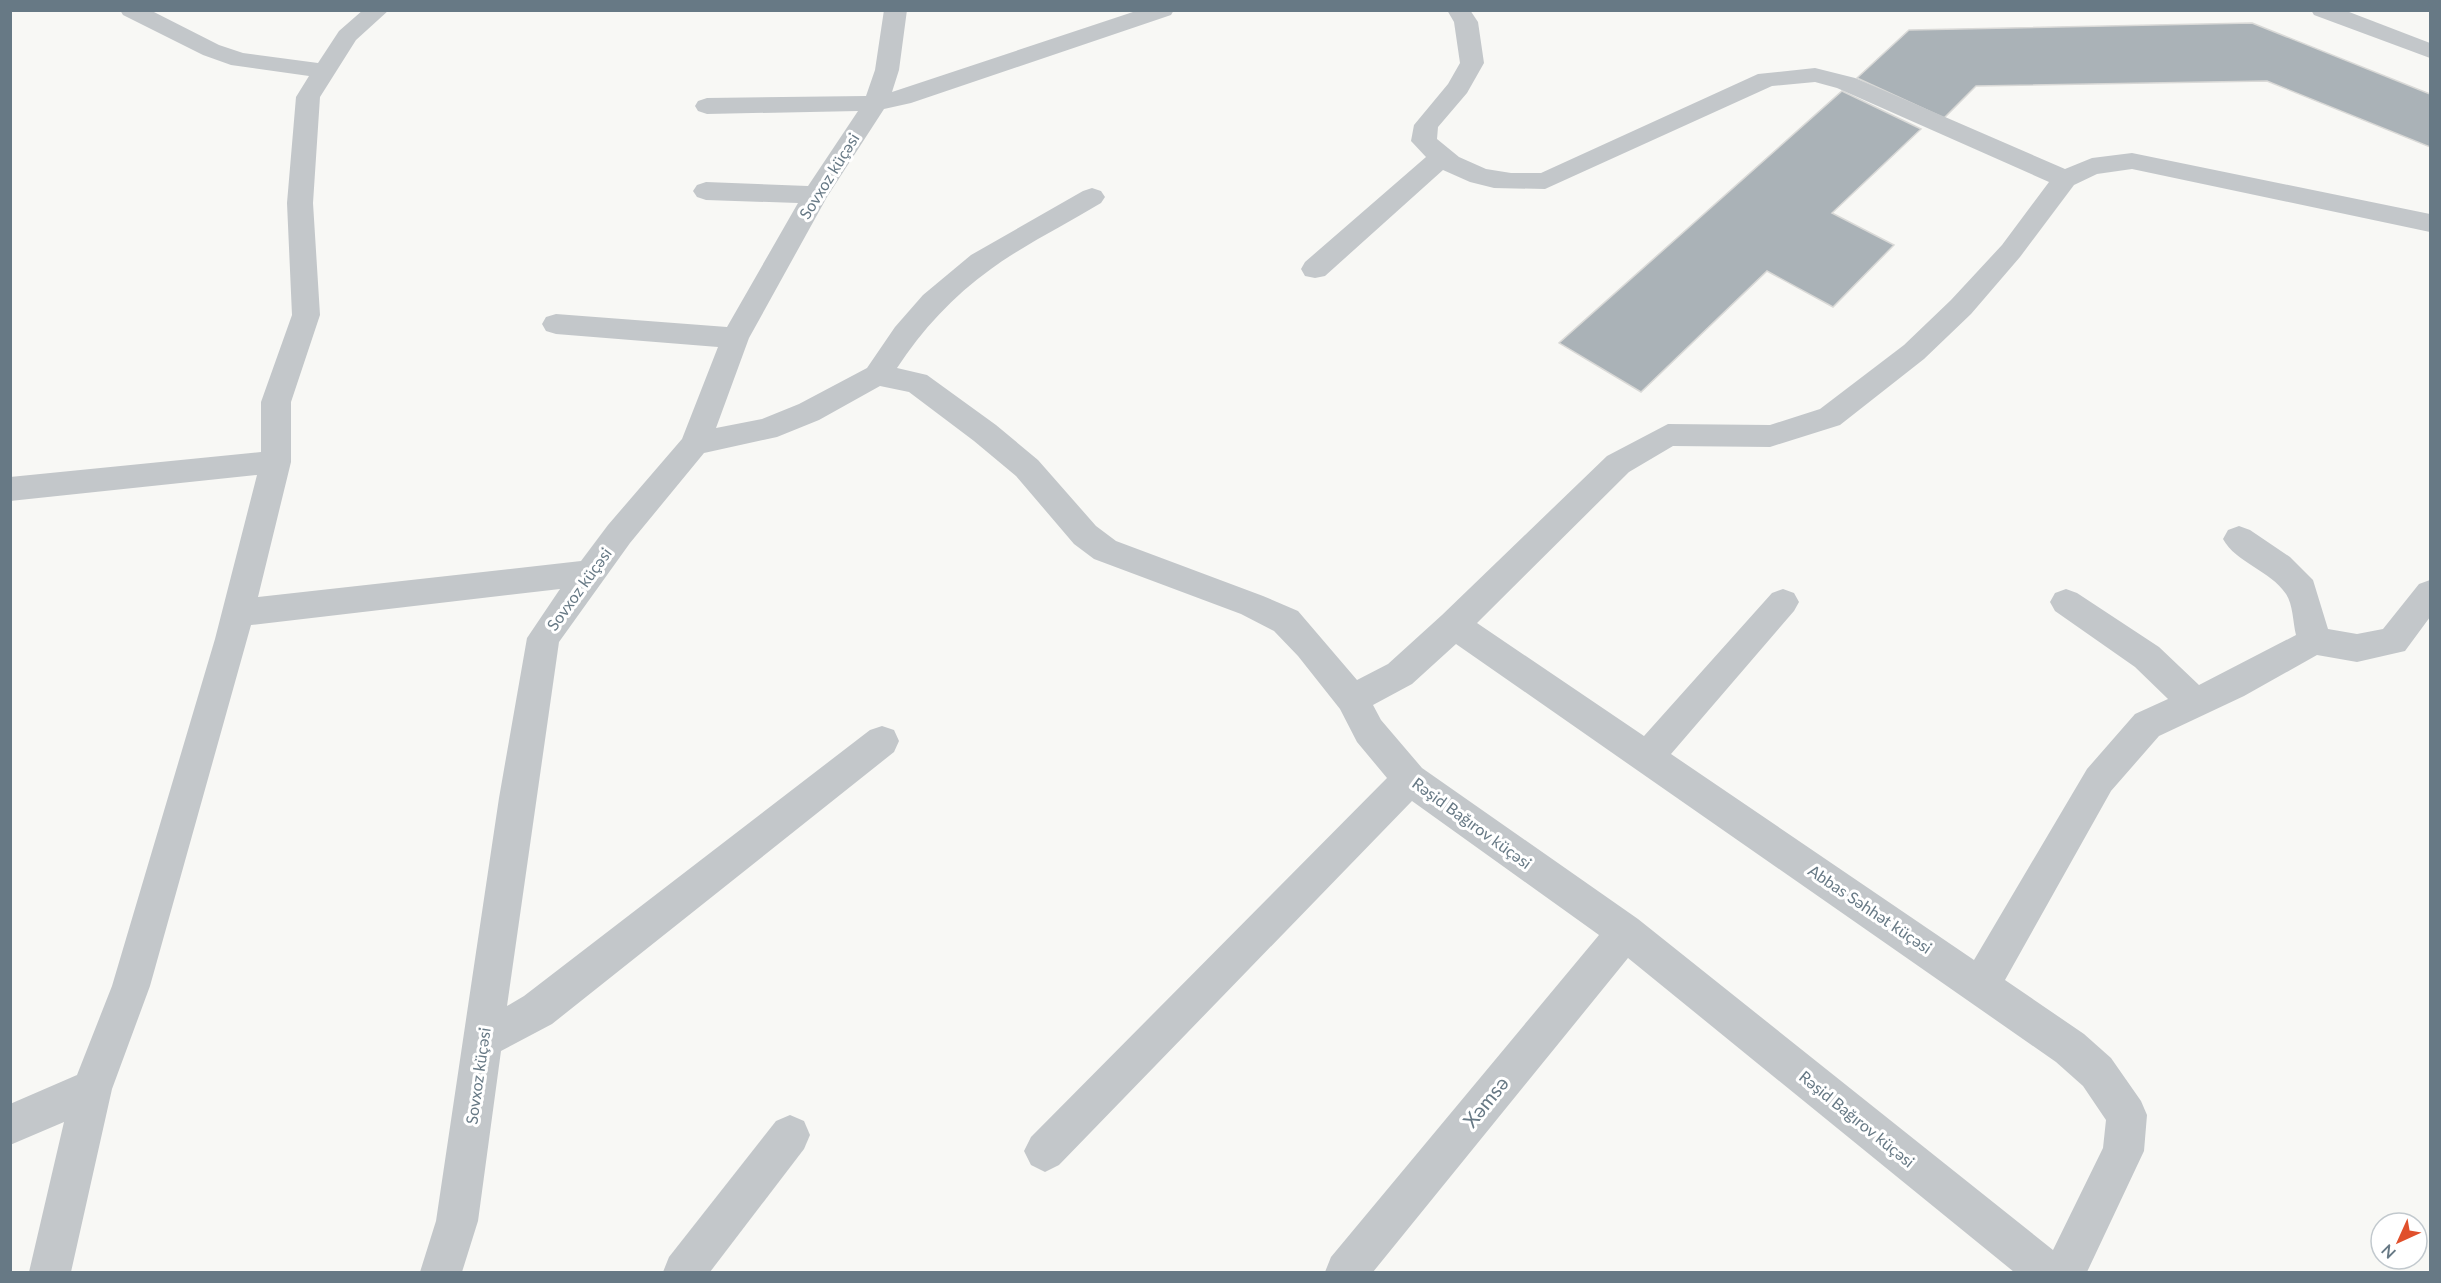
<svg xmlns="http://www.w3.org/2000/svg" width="2441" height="1283" font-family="Lato,sans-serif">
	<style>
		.building { fill: #aab2b7; stroke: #d9d9d7; stroke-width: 1.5 }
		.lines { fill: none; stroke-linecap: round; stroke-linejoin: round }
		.minor { fill: #c3c7ca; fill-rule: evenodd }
		.labels { text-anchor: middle; stroke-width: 6; stroke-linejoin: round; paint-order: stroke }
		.street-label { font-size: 16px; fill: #677985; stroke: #fff }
		.near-street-label { font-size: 20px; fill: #677985; stroke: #fff }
	</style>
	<rect width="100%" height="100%" fill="#f8f8f5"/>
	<g class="building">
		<path d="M2252,23L2430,94V147L2267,81L1976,86L1944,118L1857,78L1909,30Z"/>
		<path d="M1842,91L1921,129L1832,213L1894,245L1833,307L1767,271L1641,392L1559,343Z"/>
	</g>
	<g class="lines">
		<g class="minor">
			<path d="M120,10H150L219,45L243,53L318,63L339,31L363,10H389L356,40L320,97L313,203L320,315L291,402V462L258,597L581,561L608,525L682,439L718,347L556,334L546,331L542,324L546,317L556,314L727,327L798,203L706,200L697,197L693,191L697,185L706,182L808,186L858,111L707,114L698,111L695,106L698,101L707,98L866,96L875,70L884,10H907L899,70L892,92L1139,10H1174L1171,15L911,103L884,109L827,197L749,338L716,428L762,419L799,404L867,368L895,327L923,295L971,255L1083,191L1092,188L1101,191L1105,197L1101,203C1065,225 1025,244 991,269C953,296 922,330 897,368L927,375L996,425L1038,460L1096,526L1116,541L1263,596L1298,611L1357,680L1388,664L1442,615L1607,456L1668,424L1770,425L1820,409L1904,345L1951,300L2002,245L2049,182L1837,88L1815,82L1772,86L1545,189L1494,188L1470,182L1443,170L1325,276L1315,278L1305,276L1301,269L1305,262L1426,157L1411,141L1414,125L1448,84L1460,63L1454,22L1447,10H1470L1478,22L1484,63L1467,93L1438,127L1437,139L1459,157L1486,169L1511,173H1541L1758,74L1815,68L1855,78L2065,169L2092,158L2132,153L2430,214V232L2132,169L2097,174L2074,185L2020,257L1971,314L1924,359L1840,425L1770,447L1673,446L1629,472L1477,623L1644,736L1772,593L1783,589L1794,593L1799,602L1794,611L1671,754L1974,960L2087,769L2135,714L2168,699L2135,667L2055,611L2050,602L2055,593L2066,589L2077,593L2159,647L2199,685L2296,635C2293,623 2293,604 2286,594C2270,570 2236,563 2223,539L2228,530L2239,526L2250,530L2290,557L2313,580L2328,629L2357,634L2383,629L2419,584L2430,580V617L2405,651L2357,662L2317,655L2244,696L2159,736L2111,791L2005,980L2084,1034L2111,1058L2141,1101L2147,1115L2144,1151L2087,1272H2014L1628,958L1373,1272H1325L1331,1257L1599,935L1412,801L1059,1165L1045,1172L1031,1165L1024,1151L1031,1137L1387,778L1357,742L1340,709L1298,656L1274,631L1241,614L1094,559L1074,544L1016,476L974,441L909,392L880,386L819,420L777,437L704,453L630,543L559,642L507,1006L524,996L870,730L882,726L894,730L899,741L894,752L552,1024L501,1051L478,1221L462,1272H420L436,1221L499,798L527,638L560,589L251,625L150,986L112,1089L71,1272H29L64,1122L10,1145V1104L77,1075L112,986L215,639L257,475L10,501V477L261,452V402L292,315L287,203L296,97L309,76L231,65L203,55L123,15ZM1456,644L2056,1062L2083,1086L2106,1120L2103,1148L2053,1250L1638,919L1422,768L1381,720L1373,705L1412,684Z"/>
			<path d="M2311,10H2344L2430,43V58L2314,15Z"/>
			<path d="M790,1115L804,1121L810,1135L804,1149L710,1272H663L669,1257L776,1121Z"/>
		</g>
	</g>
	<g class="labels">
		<g class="street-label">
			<text transform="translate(829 176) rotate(-58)" y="6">Sovxoz küçəsi</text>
			<text transform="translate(579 589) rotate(-54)" y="6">Sovxoz küçəsi</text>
			<text transform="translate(1472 823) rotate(36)" y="6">Rəşid Bağırov küçəsi</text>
			<text transform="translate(1870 909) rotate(34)" y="6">Abbas Səhhət küçəsi</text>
			<text transform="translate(478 1076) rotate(-82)" y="6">Sovxoz küçəsi</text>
			<text transform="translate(1857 1119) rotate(39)" y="6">Rəşid Bağırov küçəsi</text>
		</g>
		<g class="near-street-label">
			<text transform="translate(1486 1102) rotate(-51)" y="7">Xəmsə</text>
		</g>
	</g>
	<rect width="2441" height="1283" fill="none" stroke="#677985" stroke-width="24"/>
	<g transform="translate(2399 1241) rotate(225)"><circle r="28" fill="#ffffff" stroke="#c2c9ce" stroke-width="1.5"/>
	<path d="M0-4.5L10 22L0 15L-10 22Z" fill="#e0502c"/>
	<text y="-9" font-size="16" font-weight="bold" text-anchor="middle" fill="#677985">N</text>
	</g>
</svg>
